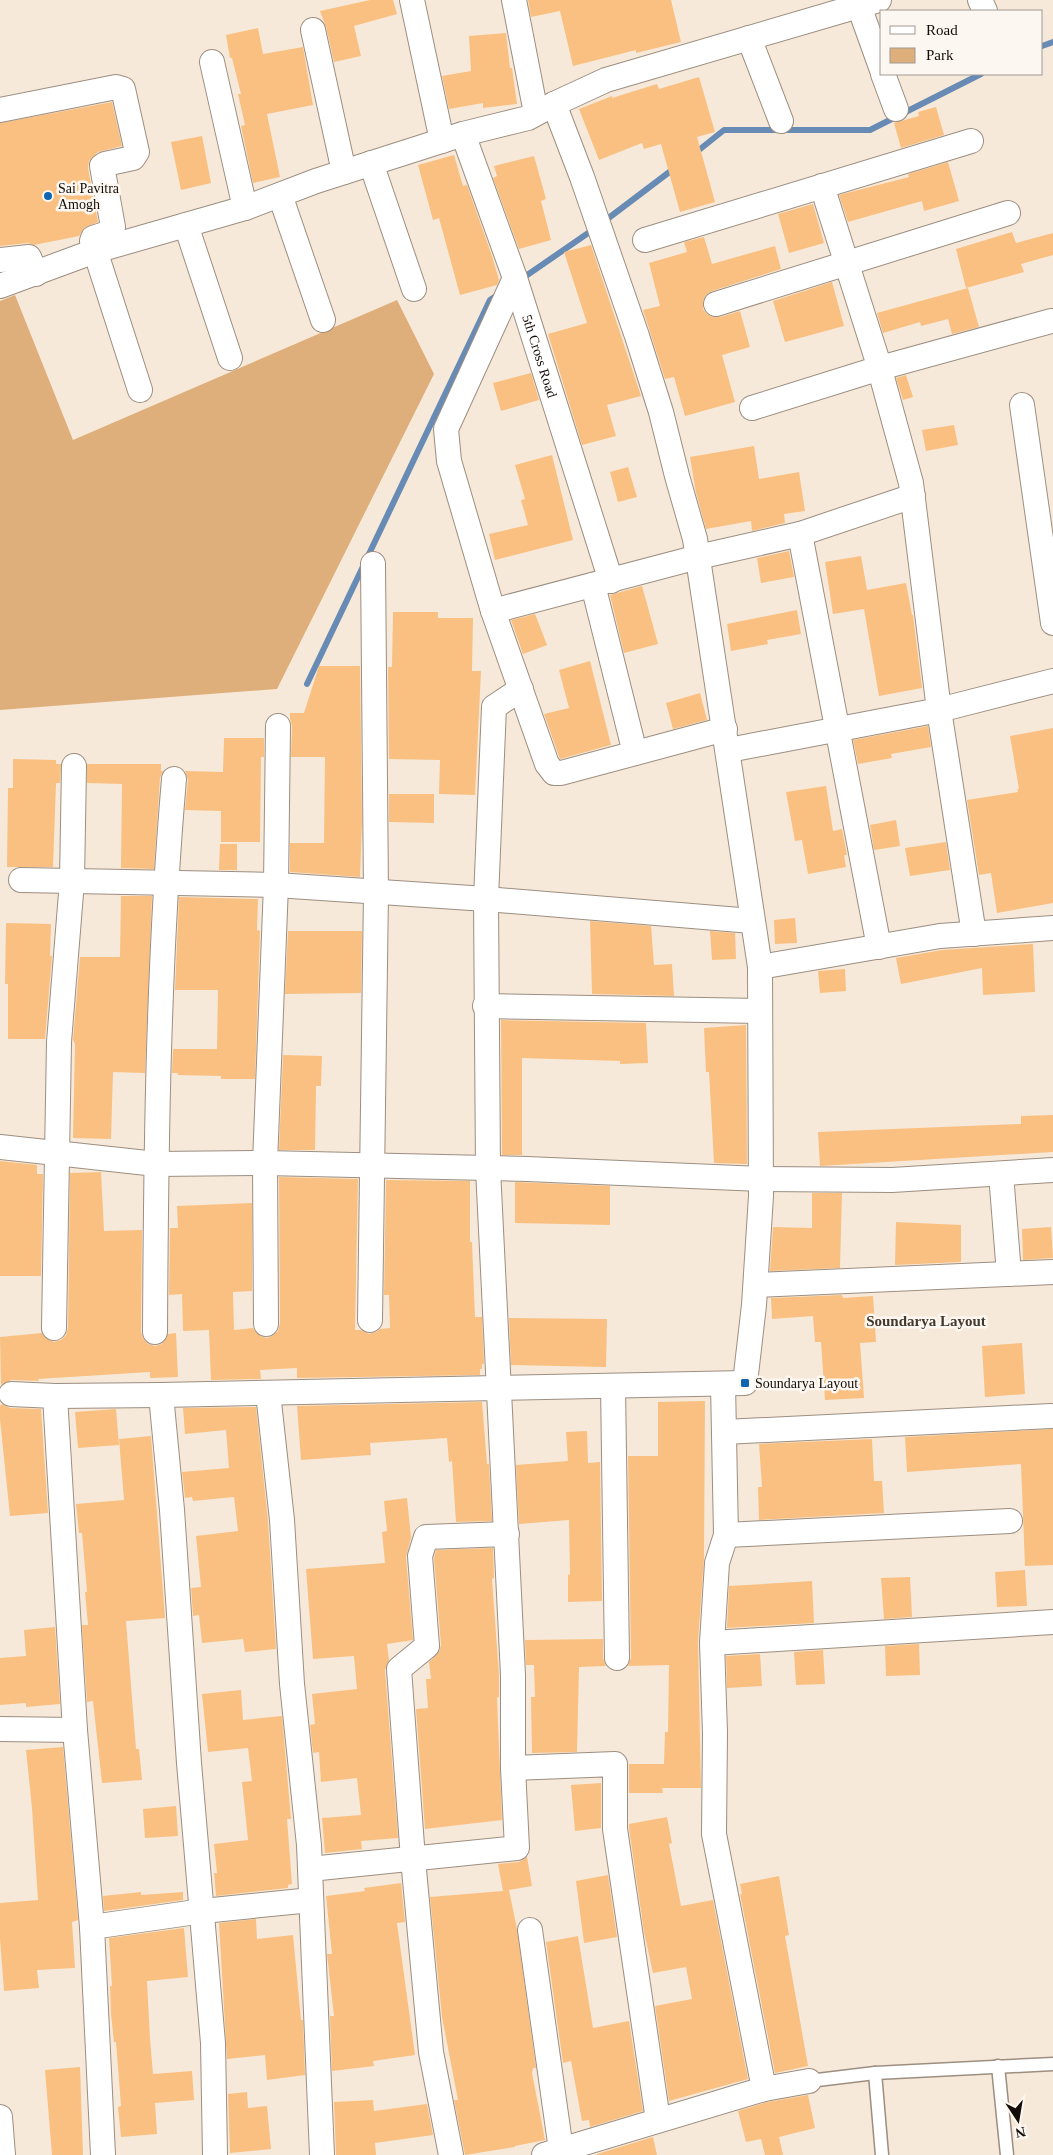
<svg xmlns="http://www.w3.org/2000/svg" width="1053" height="2155" font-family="'Times New Roman',serif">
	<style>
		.green { fill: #dfaf7b }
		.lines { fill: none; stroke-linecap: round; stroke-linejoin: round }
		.stream { stroke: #678bb4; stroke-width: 6 }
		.building { fill: #f9c081 }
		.service-casing { stroke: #9c8e80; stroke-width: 15 }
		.minor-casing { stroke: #9c8e80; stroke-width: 26 }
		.service { stroke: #fff; stroke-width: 12 }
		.minor { stroke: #fff; stroke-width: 24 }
		.poi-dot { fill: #0c64b2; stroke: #fdf7f1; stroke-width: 2 }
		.labels { text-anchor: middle; stroke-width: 5; stroke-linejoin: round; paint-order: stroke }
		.poi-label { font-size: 14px; fill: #120d08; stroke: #fdf7f1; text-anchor: start }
		.street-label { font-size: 14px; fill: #120d08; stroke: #fdf7f1 }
		.neighbourhood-label { font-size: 15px; font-weight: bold; fill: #43382c; stroke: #fdf7f1 }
	</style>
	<rect width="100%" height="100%" fill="#f7e9d9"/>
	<path class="green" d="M15,295L73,440L397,300L434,374L277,689L0,710V301Z"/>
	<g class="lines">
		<g class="stream">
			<path d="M1042,46L1053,42"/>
			<path d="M694,154L724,130H870L981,74"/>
			<path d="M602,223L676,167"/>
			<path d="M520,280L594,229"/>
			<path d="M307,684L490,300L499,294"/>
		</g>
	</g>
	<g class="building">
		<path d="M370,0H393L397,14L354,26L361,56L334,62L326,27L320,11Z"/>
		<path d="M528,0H671L681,42L636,53V50L573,66L560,11L531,17Z"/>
		<path d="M258,28L263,54L303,47L313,105L267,114L280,177L253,183L241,126L245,125L238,94H241L232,58H230L226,35Z"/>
		<path d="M506,33L510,68H512L517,104L483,108V103L449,109L442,76L471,71L469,36Z"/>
		<path d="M699,77L715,132L697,137L715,202L680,212L661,144L644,149L642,143L599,160L579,109L612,96V98L657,84L659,89Z"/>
		<path d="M112,102L122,146L98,152L89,161L88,168L98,222L84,228L79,236L34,245L28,243L0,246V123Z"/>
		<path d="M936,107L944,135L901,148L894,123L919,116L918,112Z"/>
		<path d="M202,136L211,183L181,190L171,142Z"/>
		<path d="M454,155L463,186L467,185L492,256L499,280L497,285L460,295L439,218L433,220L418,165Z"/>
		<path d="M534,156L546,199L541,201L551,240L519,249L493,178L497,176L494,166Z"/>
		<path d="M948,162L959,201L924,211L922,201L848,222L839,195L909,177L908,174Z"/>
		<path d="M813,204L824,243L789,253L778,214Z"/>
		<path d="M1012,232L1016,243L1053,233V255L1021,264L1024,272L966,288L956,249Z"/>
		<path d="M704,237L712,264L775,246L781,269L712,291L706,295L703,301V309L707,314L713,317H720L740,311L750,347L722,355L735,402L685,416L674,377L665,379L643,310L660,306L649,263L687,252L684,242Z"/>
		<path d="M591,245L641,396L607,405L616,436L582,445L548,334L587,323L564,252Z"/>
		<path d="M832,282L844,326L785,342L773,301Z"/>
		<path d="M968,288L979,327L952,334L948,319L921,326L920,322L883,333L877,313Z"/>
		<path d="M531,373L539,400L501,411L493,383Z"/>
		<path d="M906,375L913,397L903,400L896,378Z"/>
		<path d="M954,425L958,445L926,451L922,430Z"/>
		<path d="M754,446L759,479L799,472L805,511L784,514L785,523L752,531L751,521L706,529L696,493L690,457Z"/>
		<path d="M552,455L573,540L495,560L489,534L528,525L521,500L525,499L515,465Z"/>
		<path d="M628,467L637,497L618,502L610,472Z"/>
		<path d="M789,551L794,577L761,583L757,558Z"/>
		<path d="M861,556L867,590L906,583L912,615H913L922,688L879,696L864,609L833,614L825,562Z"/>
		<path d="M642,586L658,644L624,653L610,595Z"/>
		<path d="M797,610L801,634L767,640L768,644L731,651L727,624Z"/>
		<path d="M393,612H438V618H473L472,671H481L475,795L439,794L440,760L389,759L388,667H392Z"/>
		<path d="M535,614L547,645L523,654L511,620Z"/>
		<path d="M590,661L611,745L560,759L544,714L569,708L559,670Z"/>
		<path d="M319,666H360L362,822L360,877L290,872V843H324L325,757H291L292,726L290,719V713H304Z"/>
		<path d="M700,693L707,720L673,729L666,703Z"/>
		<path d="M928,726L931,747L891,754L892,758L858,764L853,740Z"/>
		<path d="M1053,728V903L997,913L991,873L979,875L967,800L1018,792L1017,789H1019L1010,736Z"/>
		<path d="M224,738H264V757H261L260,842H221V811L185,810L188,780L185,771L223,772Z"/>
		<path d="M13,759L56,760V764H61L60,783H56L53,867H7L8,788H13Z"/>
		<path d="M87,764H161V771H163L160,778L154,869L121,868L122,784L87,783Z"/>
		<path d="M826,786L833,831L842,829L847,855H844L846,867L808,874L802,840L795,841L786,792Z"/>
		<path d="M389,794H434V823L389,822Z"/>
		<path d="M896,820L900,846L874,850L870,825Z"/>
		<path d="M946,842L950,870L910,876L905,848Z"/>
		<path d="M220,844H237V870H219Z"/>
		<path d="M121,896H152L145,1073L113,1072L111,1139L73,1138L75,1044L73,1040L80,957H120Z"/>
		<path d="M179,897L258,899L257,930L260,931L255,1079H221V1076L178,1075V1073H172L173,1049H217L218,990H175Z"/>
		<path d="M795,918L797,943L775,944L774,920Z"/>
		<path d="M590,921L651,926L654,965L672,964L674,996L592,994Z"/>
		<path d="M6,923L51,924L50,956H52L45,1039H8V984H5Z"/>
		<path d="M288,931H362L361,993L285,994Z"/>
		<path d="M710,931L735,933L736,959L712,960Z"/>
		<path d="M1033,944L1035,992L983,995L982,968L901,984L896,958L942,950Z"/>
		<path d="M845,969L846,991L820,993L818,971Z"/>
		<path d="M501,1020L646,1023L648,1063L620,1064V1061L522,1058V1155H502Z"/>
		<path d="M746,1025L747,1164L714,1163L709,1072H706L704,1028Z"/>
		<path d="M283,1055L322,1056L321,1086H316L315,1150H279Z"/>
		<path d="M1053,1115V1152L820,1166L818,1132L1021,1124V1116Z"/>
		<path d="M0,1161L37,1165V1174H43L41,1276H0Z"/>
		<path d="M101,1172L104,1231L142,1230L141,1332L143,1338L148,1344L155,1346L162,1344L168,1334L176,1333L178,1377L150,1378V1372L38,1379L39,1381L11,1380L1,1385L0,1337L42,1333L47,1339L54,1342L61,1340L66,1335L68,1328L70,1173Z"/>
		<path d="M279,1177L358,1179L355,1330H361L369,1334L376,1332L380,1329L390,1328L389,1295H384L386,1180L470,1181V1242H472L475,1317H482L484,1364H482V1369H480V1375L297,1378V1368L260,1370L261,1379L211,1380L209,1330L183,1331L182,1294L169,1295L170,1228H178L177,1206L252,1203V1291L233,1292L234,1330L253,1328L260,1336L267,1338L272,1336L278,1331L280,1324Z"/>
		<path d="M515,1182L610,1186V1225L515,1223Z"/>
		<path d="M812,1193H842L840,1268L770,1271L773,1227L812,1228Z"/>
		<path d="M896,1222L961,1225V1262L895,1265Z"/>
		<path d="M1051,1227L1053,1258L1023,1260L1022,1229Z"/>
		<path d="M842,1295L843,1298L873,1296L876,1342L860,1343L864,1398L825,1400L821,1342H815L813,1316L772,1319L771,1298Z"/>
		<path d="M509,1318L607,1319L606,1367L511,1365Z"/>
		<path d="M1022,1343L1025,1394L985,1397L982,1346Z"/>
		<path d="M705,1401L704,1558L698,1642L701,1788H662L663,1793H629V1764H664L665,1732H668L669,1665L628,1666L631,1658L628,1456H658V1402Z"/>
		<path d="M482,1402L487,1464H489L492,1521L456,1522L452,1461L449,1462L447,1438L370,1443L371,1455L301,1460L297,1406Z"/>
		<path d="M2,1404L10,1408L41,1409L48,1513L10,1516L0,1419V1406Z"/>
		<path d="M256,1407L268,1521L276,1649L245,1652L243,1639L202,1643L199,1615L193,1616L191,1588L201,1587L196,1536L238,1531L234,1497L193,1501L192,1497L185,1498L182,1472L229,1468L226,1430L185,1434L183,1408Z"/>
		<path d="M116,1409L119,1445L78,1448L75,1412Z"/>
		<path d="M1053,1429V1565L1025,1566L1021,1464L907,1472L905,1437Z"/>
		<path d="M587,1431L588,1463L600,1462L602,1601L568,1602V1575L570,1574L569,1520L519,1524L516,1465L568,1461L566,1432Z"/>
		<path d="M151,1436L165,1618L126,1621L136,1749H139L142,1780L102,1783L93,1701L87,1702L82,1625H88L85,1592H87L82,1533H79L76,1504L124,1500L119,1439Z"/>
		<path d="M872,1439L874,1481H882L884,1513L759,1520L758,1487H762L759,1444Z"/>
		<path d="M407,1498L411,1537L406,1557L413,1640L387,1644L389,1660L385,1670L398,1838L361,1841L362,1849L325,1853L322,1818L361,1815L357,1778L321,1782L319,1752L313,1753L310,1725L315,1724L312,1694L357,1689L354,1656L313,1659L306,1569L385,1563L382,1532L387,1531L384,1501Z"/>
		<path d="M493,1548L494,1578L492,1579L499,1675V1697L497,1698L502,1820L425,1829L416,1709L428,1708L426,1679H431L429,1662L439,1652L441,1645L434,1558L436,1550Z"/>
		<path d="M1025,1570L1027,1606L997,1607L995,1572Z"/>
		<path d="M910,1577L912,1617L884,1619L881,1578Z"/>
		<path d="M812,1581L814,1623L727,1628L729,1586Z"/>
		<path d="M55,1627L60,1704L26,1707V1703L0,1705V1658L26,1656L24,1630Z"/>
		<path d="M603,1639V1658L606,1666L579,1667L577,1752L532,1753L531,1697H535L534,1665H526L525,1640Z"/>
		<path d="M919,1644L920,1675L886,1676L885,1646Z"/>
		<path d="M823,1650L825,1684L796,1685L794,1652Z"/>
		<path d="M760,1654L762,1686L727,1688L726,1656Z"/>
		<path d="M241,1690L243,1720L282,1716L291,1819H287L292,1884L288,1885V1888L216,1896L214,1873H217L214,1844L248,1840L242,1782L252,1781L248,1748L208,1752L202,1694Z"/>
		<path d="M63,1747L78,1920L72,1922L75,1968L37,1970L39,1988L4,1991L0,1939V1903L38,1900L32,1808L26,1750Z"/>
		<path d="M601,1783V1828L575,1831L571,1785Z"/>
		<path d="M176,1806L178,1836L145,1838L143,1809Z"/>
		<path d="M667,1817L672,1843L669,1844L681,1906L713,1900L748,2079L669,2101L655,2006L692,1999L686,1967L653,1973L644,1932L629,1828V1824Z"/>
		<path d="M527,1857L532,1886L509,1890L517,1929L536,2068H533L532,2073L545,2140L515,2146V2147L465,2155L454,2100H458L442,2017L430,1897L503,1891L498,1864L519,1862Z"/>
		<path d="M608,1875L617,1937L584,1943L576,1881Z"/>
		<path d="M779,1876L789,1935L785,1936L808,2066L775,2073L740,1894H742L740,1884Z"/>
		<path d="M401,1883L405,1922L397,1923L415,2055L373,2061L374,2066L332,2071L330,2016H334L327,1954H332L326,1896L365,1891L364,1888Z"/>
		<path d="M141,1892V1895L183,1892V1900L104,1911L103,1896Z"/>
		<path d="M256,1919L257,1939L293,1935L301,2020H303L305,2075L267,2080L265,2055L227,2059L219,1923Z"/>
		<path d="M184,1928L188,1977L147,1981L150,2039L153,2074L192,2071L194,2100L155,2103L157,2134L121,2137L118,2107L121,2106L116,2042H114L111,2014L110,1986H112L109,1938Z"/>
		<path d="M578,1936L593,2028L629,2021L643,2111L590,2127L589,2120L582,2121L571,2061L563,2063L546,1942Z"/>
		<path d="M80,2067L83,2155H52L45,2070Z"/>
		<path d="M247,2092L248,2108L267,2106L271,2149L230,2153L228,2094Z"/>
		<path d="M808,2095L815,2128L779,2137L783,2155H765L761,2139L746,2142L738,2111L767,2102Z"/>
		<path d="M373,2100L374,2111L427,2104L433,2135L375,2143L376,2155H336L334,2102Z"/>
		<path d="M653,2137L657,2155H597V2154Z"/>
	</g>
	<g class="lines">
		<g class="service-casing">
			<g id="service">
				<path d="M998,2066L1007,2155"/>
				<path d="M875,2073L882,2155"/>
				<path d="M809,2081L875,2073L1053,2064"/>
			</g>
		</g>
		<g class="minor-casing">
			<g id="minor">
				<path d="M412,0L442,141"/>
				<path d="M514,0L536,113"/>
				<path d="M980,0L985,11"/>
				<path d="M859,6L882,70"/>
				<path d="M313,30L344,172"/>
				<path d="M749,38L781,121"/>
				<path d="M212,62L245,208"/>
				<path d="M883,74L896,109"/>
				<path d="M554,104L606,80L879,0"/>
				<path d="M0,110L116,87L123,89L137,152L133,158L105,164L102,166L113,227L111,232L93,238L92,241L140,390"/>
				<path id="s1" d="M463,134L515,278L611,581"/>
				<path d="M371,163L414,289"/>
				<path d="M822,186L877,359L911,483L939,710L974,934"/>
				<path d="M280,195L323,320"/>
				<path d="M186,225L230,358"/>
				<path d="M645,240L971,141"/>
				<path d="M0,260L29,257L36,274"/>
				<path d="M515,278L446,429L449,461L493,611L547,764L554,773H561L725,729"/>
				<path d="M0,286L95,251L245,208L316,181L463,134L528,118L554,104L582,177L637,336L661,412L677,476L695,539L760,967L761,1196L754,1305L745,1383L161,1395L55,1396L11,1394"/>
				<path d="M716,304L1008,213"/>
				<path d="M1022,405L1053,623"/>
				<path d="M752,408L880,368L1051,321"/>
				<path d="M800,534L879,947"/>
				<path d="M593,585L635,753"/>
				<path d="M493,611L698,557L800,534L913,496"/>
				<path d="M729,750L939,710L1053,681"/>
				<path d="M21,880L276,885L486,899L752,921"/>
				<path d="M760,967L940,936L1053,928"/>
				<path d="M485,1006L760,1011"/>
				<path d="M0,1147L156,1164L265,1163L527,1169L761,1179L892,1180L1053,1170"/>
				<path d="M1001,1174L1009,1274"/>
				<path d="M756,1285L1053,1272"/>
				<path d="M370,1320L376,893L373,564"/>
				<path d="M266,1324L265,1163L276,885L278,726"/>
				<path d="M54,1328L59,1042L72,881L74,766"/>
				<path d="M155,1332C156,1147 158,963 174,779"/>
				<path d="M723,1384L726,1535L717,1563L712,1643L715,1733L714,1834L764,2089"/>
				<path d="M613,1386L617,1658"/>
				<path d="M268,1393L282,1520L292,1684L309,1845L322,2155"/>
				<path d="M161,1395L172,1510L189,1763L213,2043L215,2155"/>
				<path d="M55,1396L75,1730L92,1927L103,2155"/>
				<path d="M724,1432L1051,1416"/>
				<path d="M726,1535L1010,1521"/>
				<path d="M712,1643L1053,1622"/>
				<path d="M0,1729L75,1730"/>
				<path d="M513,1768L615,1764V1829L658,2120"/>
				<path d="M310,1869L517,1848L513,1768V1675L488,1169L486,899L494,707L521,689"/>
				<path d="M92,1927L203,1911L311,1900"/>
				<path d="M530,1930L561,2150"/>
				<path d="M0,2117L3,2155"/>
				<path d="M451,2155L431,2052L413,1859L399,1669L427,1646L420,1556L426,1537L507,1534"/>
				<path d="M544,2155L764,2089L809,2081"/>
			</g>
		</g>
		<use href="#service" class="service"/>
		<use href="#minor" class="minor"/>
	</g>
	<g class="poi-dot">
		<circle cx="48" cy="196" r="5"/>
		<rect x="740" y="1378" width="10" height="10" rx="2.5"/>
	</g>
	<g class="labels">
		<g class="poi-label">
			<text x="58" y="193">Sai Pavitra<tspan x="58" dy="16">Amogh</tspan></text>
			<text x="755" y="1388">Soundarya Layout</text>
		</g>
		<g class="street-label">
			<text dy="5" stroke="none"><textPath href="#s1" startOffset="235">5th Cross Road</textPath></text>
		</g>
		<g class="neighbourhood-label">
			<text x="926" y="1326">Soundarya Layout</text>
		</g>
	</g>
	<rect x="880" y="10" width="162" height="65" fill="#fdf7f1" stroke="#9f9994"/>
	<rect x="890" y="26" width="25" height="8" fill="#ffffff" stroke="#9f9994"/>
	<text x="926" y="35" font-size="15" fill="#120d08">Road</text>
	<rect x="890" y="48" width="25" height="15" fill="#dfaf7b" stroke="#9f9994"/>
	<text x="926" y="60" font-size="15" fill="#120d08">Park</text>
	<g transform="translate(1018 2120) rotate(168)" stroke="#fdf7f1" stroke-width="4" paint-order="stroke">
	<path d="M0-4L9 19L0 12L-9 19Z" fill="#120d08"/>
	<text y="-8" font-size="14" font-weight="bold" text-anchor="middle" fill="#120d08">N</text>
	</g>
</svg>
